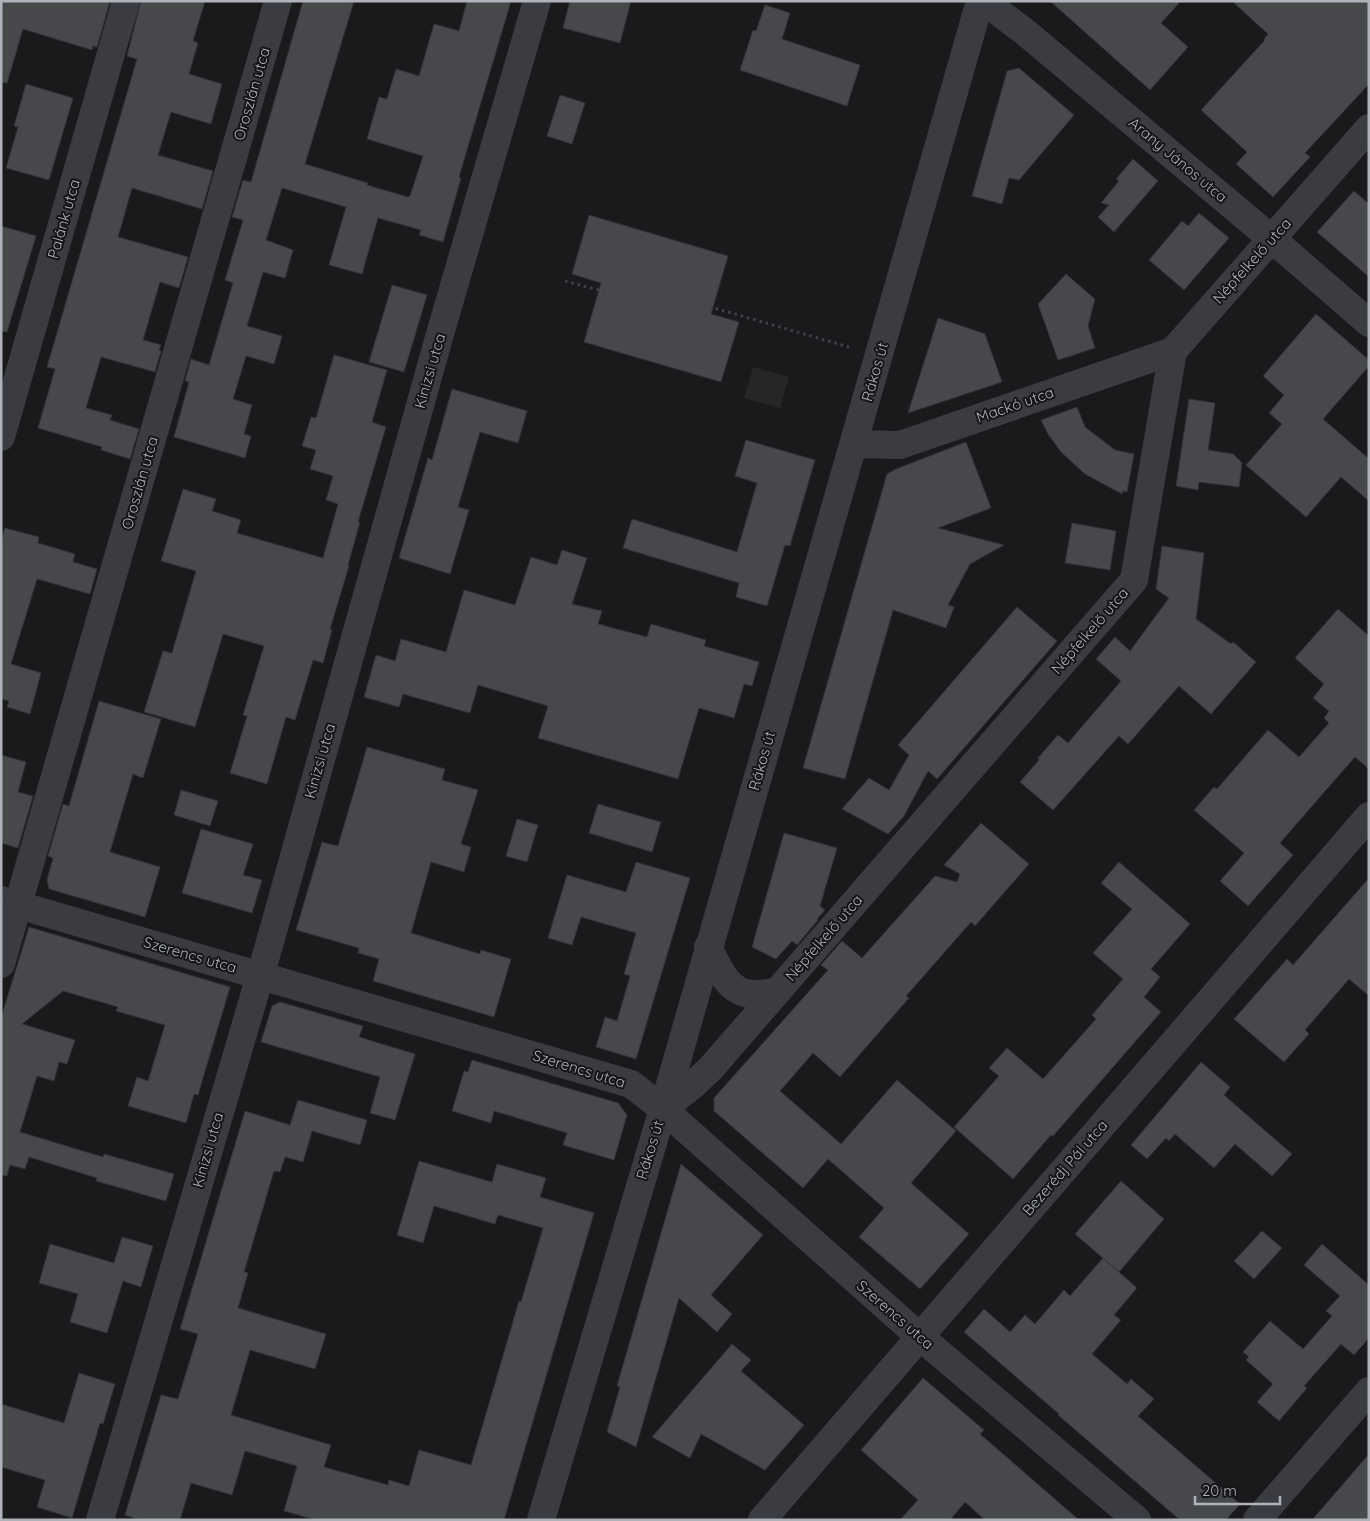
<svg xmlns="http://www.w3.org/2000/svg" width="1370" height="1521" font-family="Quicksand,sans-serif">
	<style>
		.built { fill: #262629 }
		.building { fill: #47484c; stroke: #343438 }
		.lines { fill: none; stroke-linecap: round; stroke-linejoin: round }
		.path { stroke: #414348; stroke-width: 3; stroke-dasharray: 2.5 4; stroke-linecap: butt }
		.minor { stroke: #3b3c41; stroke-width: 28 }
		.labels { text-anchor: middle; stroke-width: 4; stroke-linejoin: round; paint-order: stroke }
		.street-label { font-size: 15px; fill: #adb2bb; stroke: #151517 }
	</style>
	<rect width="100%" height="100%" fill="#1a1a1c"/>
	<path class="built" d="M753,367L789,377L780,408L744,398Z"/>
	<g class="building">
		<path d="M1,1H110L97,47L93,46L92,50L23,29L7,83L1,82Z"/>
		<path d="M141,1H205L193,41L198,43L189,74L222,84L211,124L171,112L158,155L213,171L202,209L132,188L118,237L188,257L179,288L160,282L143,340L161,345L159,350L161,351L155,372L101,357L86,408L112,415L110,420L139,429L130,459L101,450L102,447L38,428L55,369L47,367L137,59L127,56Z"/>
		<path d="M303,1H354L305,164L368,183L367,185L408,197L410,196L423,156L367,139L379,97L387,99L396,69L419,76L434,24L459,31L467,1H511L459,177L461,178L443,242L419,235L421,230L378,218L362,274L329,265L346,207L282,188L266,240L293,250L285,278L263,272L247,326L282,336L274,364L246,356L233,399L252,405L244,434L251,436L245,458L174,437L189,382L185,381L191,359L209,365L233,283L225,280L243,220L232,217L243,180L251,182Z"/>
		<path d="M570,1H631L620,43L563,28Z"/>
		<path d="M1050,1H1181L1161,23L1188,47L1150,90Z"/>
		<path d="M1232,1H1369V84L1305,153L1310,157L1273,197L1236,164L1247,152L1201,110L1265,40L1264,39L1268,34Z"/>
		<path d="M765,5L790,13L782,39L860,65L847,106L740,70L753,30L756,31Z"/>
		<path d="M1019,68L1074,115L1019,180L1009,178L1002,204L972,196L1007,71Z"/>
		<path d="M26,84L73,98L49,180L6,168L18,127L14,126Z"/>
		<path d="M560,95L585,103L572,144L547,136Z"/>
		<path d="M1133,159L1158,181L1114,232L1098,217L1109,205L1101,203L1119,181L1116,179Z"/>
		<path d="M1354,191L1369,204V277L1317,232Z"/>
		<path d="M1199,213L1229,238L1184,290L1149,260L1182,221L1188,226Z"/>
		<path d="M589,215L728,256L711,314L739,322L721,382L584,342L601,283L572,274Z"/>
		<path d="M1,226L36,236L7,332L1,331Z"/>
		<path d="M1066,274L1095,299L1088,326L1095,348L1058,360L1038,304Z"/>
		<path d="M392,285L427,295L404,372L369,362Z"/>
		<path d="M1316,314L1369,360V366L1323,419L1369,459V501L1341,477L1306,517L1246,465L1282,424L1269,413L1284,395L1263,376Z"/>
		<path d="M938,318L985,334L1002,382L908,413Z"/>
		<path d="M334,355L387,370L372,422L386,427L358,522H360L348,565L349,566L330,629L332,630L323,663L313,660L295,720L286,717L267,784L230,773L247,716L243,715L264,646L223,634L195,727L144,712L163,651L172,653L196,571L161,561L183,489L216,499L212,511L241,520L237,533L323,558L338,504L326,500L333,476L310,469L316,450L302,446L311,417L316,418Z"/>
		<path d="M452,389L527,411L518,443L480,432L458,507L469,510L450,574L399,558L428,458L432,460Z"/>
		<path d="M1189,399L1215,403L1208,450L1233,454L1242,463L1239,487L1199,482L1198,490L1176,486Z"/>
		<path d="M1077,407L1085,427L1115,450L1134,454L1127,492L1123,491L1122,494L1085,474L1061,452L1048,434L1041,420Z"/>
		<path d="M746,440L815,460L790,546L785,545L767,606L736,597L739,583L623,548L632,519L737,552L757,483L735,476Z"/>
		<path d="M966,442L991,508L938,528L1004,545L970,564L948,605L954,607L946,628L893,610L845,779L803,768L887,474L896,469Z"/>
		<path d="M1072,523L1116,531L1110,570L1065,563Z"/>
		<path d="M5,528L39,537L38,543L75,554L73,562L97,569L90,594L37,579L11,664L41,673L30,714L7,707L9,701L1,699V540Z"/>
		<path d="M1162,546L1204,553L1196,619L1231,644L1233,642L1256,662L1211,714L1179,686L1128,744L1119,736L1053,810L1020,782L1039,760L1038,758L1058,735L1068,743L1121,681L1096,659L1115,637L1130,651L1169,598L1156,589Z"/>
		<path d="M562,550L587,558L572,604L602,611L598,624L647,637L651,624L706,640L704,646L759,662L752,686L744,684L734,718L699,708L678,779L538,738L548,706L478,685L470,713L403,694L399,707L364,697L376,655L395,661L401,639L446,652L464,590L515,605L531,557L557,565Z"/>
		<path d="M1017,607L1057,641L937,779L928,771L904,816L888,834L842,809L869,778L889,790L909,755L898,745Z"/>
		<path d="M1338,609L1369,636V769L1355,757L1319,798L1280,843L1293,855L1248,906L1220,881L1244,853L1194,810L1214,787L1217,789L1268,730L1299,757L1329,723L1324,718L1329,711L1313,698L1324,684L1295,658Z"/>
		<path d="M99,701L161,719L143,778L133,774L110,852L160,867L145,917L49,889L47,880L53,858L48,856L63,804L69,806Z"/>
		<path d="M367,747L445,769L442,780L478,790L461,844L471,847L464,872L431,862L411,933L480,954L481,950L511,959L494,1017L373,981L379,959L358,953L359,948L296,930L322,842L338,846Z"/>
		<path d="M1,755L26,762L18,792L33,796L18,848L1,843Z"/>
		<path d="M181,790L218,801L210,826L174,815Z"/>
		<path d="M598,804L661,822L652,852L589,833Z"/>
		<path d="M517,819L538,825L527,862L506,856Z"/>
		<path d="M981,823L1029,864L975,926L971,922L906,996L909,998L840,1077L813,1053L780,1091L841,1144L897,1080L956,1131L911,1183L969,1234L920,1289L859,1237L884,1208L828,1159L803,1188L714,1111V1098L828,970L821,965L842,941L862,958L935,876L957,882L960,874L944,865Z"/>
		<path d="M201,829L253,844L243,875L262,880L252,913L182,893Z"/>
		<path d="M784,833L837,848L820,906L825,910L817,919L818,920L797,945L792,941L776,959L752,947Z"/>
		<path d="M636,862L690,878L636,1059L596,1047L605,1017L617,1021L630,976L624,974L636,933L581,917L572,945L548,938L567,875L626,892Z"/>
		<path d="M1119,862L1190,924L1151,969L1160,977L1144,997L1161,1012L1053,1136L1051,1135L1013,1179L954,1127L999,1076L989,1068L1007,1048L1043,1079L1096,1019L1092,1015L1123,979L1093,953L1132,909L1101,883Z"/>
		<path d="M1369,878V996L1349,979L1305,1030L1309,1034L1284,1062L1234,1019L1287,959L1293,965Z"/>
		<path d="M29,927L230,987L198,1095L194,1094L186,1123L128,1106L137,1077L148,1081L165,1025L116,1011L118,1007L63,991L22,1024L75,1040L67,1064L59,1062L54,1081L37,1076L20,1132L103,1157L104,1154L174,1174L166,1201L96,1181L97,1178L29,1157L25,1169L10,1165L7,1176L1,1175V1018Z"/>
		<path d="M280,1002L363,1026L359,1037L415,1054L395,1120L370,1113L380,1077L261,1042L272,1006Z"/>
		<path d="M472,1060L618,1103L627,1115L614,1160L563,1145L567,1133L494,1111L491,1123L452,1111L464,1071L468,1072Z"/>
		<path d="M1201,1062L1230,1087L1224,1095L1292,1154L1272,1176L1235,1144L1214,1168L1175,1134L1169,1141L1166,1138L1147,1159L1131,1145Z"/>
		<path d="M298,1100L367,1120L360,1145L312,1131L303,1162L285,1157L280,1172L274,1171L244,1272L248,1273L238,1308L326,1334L315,1369L250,1350L231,1415L331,1445L324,1467L388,1485L389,1480L409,1486L419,1450L471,1465L519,1301L521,1302L543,1228L498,1215L495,1224L434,1206L423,1243L397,1235L419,1161L492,1182L497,1164L546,1178L540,1197L594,1213L504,1520H316L284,1511L297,1466L245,1451L232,1495L191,1483L180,1520H140L125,1515L161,1395L178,1399L198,1334L180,1329L245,1111L290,1125Z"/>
		<path d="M681,1164L763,1235L711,1295L732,1314L717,1332L679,1298L636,1447L607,1432L620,1387L617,1386Z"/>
		<path d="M1121,1181L1164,1219L1119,1272L1075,1234Z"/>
		<path d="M1262,1231L1282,1248L1254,1279L1234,1261Z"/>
		<path d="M122,1237L153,1246L141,1287L123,1281L107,1333L70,1322L78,1294L39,1283L50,1244L114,1263Z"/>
		<path d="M1322,1244L1369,1285V1338L1354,1355L1341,1344L1304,1386L1307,1388L1279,1421L1257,1402L1273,1384L1246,1360L1249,1357L1243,1352L1270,1321L1303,1349L1332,1316L1326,1311L1340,1296L1304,1265Z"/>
		<path d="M1103,1258L1137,1288L1114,1315L1121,1320L1092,1354L1127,1384L1131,1379L1154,1399L1138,1416L1240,1504L1226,1520H1180L1058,1415L1059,1414L964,1332L984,1309L1010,1332L1025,1315L1035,1324L1064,1290L1070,1296Z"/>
		<path d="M732,1344L751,1360L741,1371L804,1425L765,1470L701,1434L690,1458L652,1437Z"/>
		<path d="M79,1373L115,1384L103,1424L100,1423L72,1518L37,1507L45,1480L1,1467V1404L64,1423Z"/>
		<path d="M923,1378L984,1430L980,1434L1079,1520H985L965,1502L950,1520H900L918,1500L861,1450Z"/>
		<path d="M1369,1454V1520H1312Z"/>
	</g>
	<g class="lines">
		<g class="path">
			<path d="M565,281L622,296"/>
			<path d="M697,303L849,347"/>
		</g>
		<g class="minor">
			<path d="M984,1L1025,32L1272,239L1369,323"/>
			<path d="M1,437L126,1"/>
			<path d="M854,444L900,445L1173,351"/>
			<path d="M1,900L631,1084L663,1109L919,1336L1137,1520"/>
			<path d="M708,947C718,966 727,993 753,994C761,994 769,993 777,992"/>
			<path d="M1,964L278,1"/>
			<path d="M663,1109L693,1085L711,1068L1134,580L1173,351L1369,128"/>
			<path d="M100,1520L270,942L440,334L537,1"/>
			<path d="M541,1520L663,1109L980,1"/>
			<path d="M762,1520L1369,816"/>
			<path d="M1257,1520L1369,1391"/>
		</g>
	</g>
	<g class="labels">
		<g class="street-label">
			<text transform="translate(252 94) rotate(-74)" y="5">Oroszlán utca</text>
			<text transform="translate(1178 160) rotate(40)" y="5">Arany János utca</text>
			<text transform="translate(64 219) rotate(-74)" y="5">Palánk utca</text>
			<text transform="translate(1252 261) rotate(-48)" y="5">Népfelkelő utca</text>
			<text transform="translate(430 371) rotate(-74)" y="5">Kinizsi utca</text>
			<text transform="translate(875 372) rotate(-74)" y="5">Rákos út</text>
			<text transform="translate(1015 405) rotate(-19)" y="5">Mackó utca</text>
			<text transform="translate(140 483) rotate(-74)" y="5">Oroszlán utca</text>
			<text transform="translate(1090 631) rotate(-49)" y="5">Népfelkelő utca</text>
			<text transform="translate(320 761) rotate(-74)" y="5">Kinizsi utca</text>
			<text transform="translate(762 761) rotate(-74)" y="5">Rákos út</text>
			<text transform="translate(824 938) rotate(-49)" y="5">Népfelkelő utca</text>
			<text transform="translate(190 955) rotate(16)" y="5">Szerencs utca</text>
			<text transform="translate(579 1069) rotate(17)" y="5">Szerencs utca</text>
			<text transform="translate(208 1150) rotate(-74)" y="5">Kinizsi utca</text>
			<text transform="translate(650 1150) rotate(-73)" y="5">Rákos út</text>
			<text transform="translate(1065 1168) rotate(-49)" y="5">Bezerédj Pál utca</text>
			<text transform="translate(895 1315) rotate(41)" y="5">Szerencs utca</text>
		</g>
	</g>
	<rect width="1370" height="1521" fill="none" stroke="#adb2bb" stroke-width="5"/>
	<path d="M1195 1496v8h85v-8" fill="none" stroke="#adb2bb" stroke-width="2.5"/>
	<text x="1202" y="1496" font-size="15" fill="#adb2bb" stroke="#151517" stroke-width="4" paint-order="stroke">20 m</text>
</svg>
